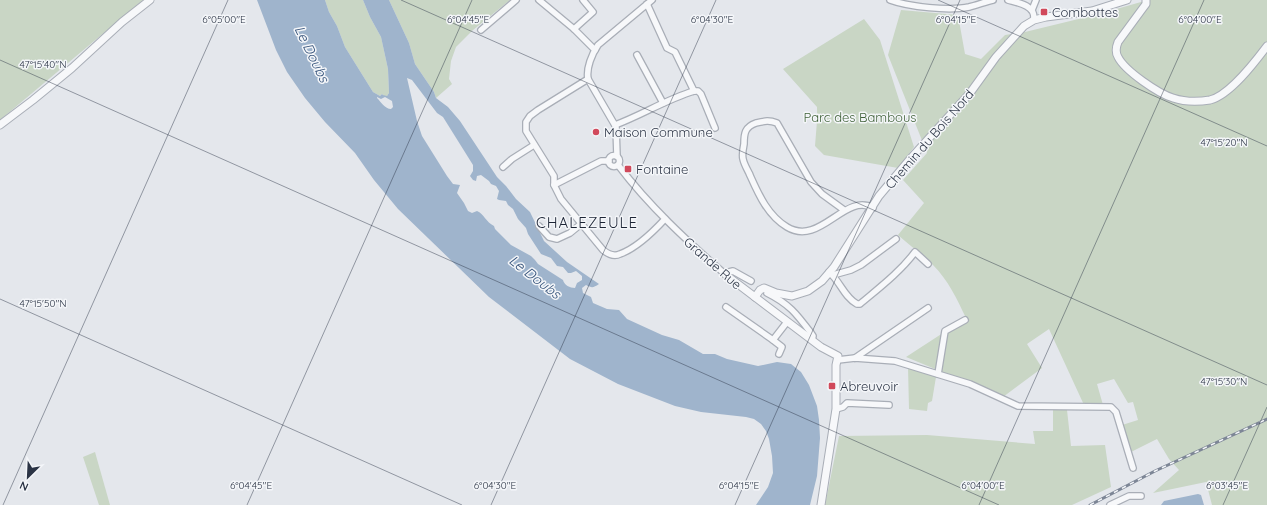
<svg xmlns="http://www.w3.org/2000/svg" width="1267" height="505" font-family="Quicksand,sans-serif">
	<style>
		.green { fill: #c9d6c5 }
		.water { fill: #9fb4cc; fill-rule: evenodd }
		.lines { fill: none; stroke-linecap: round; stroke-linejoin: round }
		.minor-casing { stroke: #a9aeb7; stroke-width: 8 }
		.tertiary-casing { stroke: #a9aeb7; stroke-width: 9 }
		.minor { stroke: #f7f8fa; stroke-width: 5.5 }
		.tertiary { stroke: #f7f8fa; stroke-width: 7 }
		.rail-casing { stroke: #7d8696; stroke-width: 3 }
		.rail { stroke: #f4f6f9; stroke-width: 1.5; stroke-dasharray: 4.5; stroke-linecap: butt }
		.ticks { fill: none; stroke: #2b3445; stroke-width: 1; stroke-opacity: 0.45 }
		.poi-dot { fill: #d1495b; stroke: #f4f6f9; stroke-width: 1.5 }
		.labels { text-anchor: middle; stroke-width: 3; stroke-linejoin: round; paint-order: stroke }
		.poi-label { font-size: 13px; fill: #2b3445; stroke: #f4f6f9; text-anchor: start }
		.park-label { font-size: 13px; fill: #3f6138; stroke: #f4f6f9 }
		.street-label { font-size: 13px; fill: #2b3445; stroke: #f4f6f9 }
		.water-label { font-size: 14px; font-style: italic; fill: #34527a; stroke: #f4f6f9 }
		.quarter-label { font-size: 15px; letter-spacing: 1px; fill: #1d2536; stroke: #f4f6f9 }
		.ticks-label { font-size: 10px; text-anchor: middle; fill: #2b3445; stroke: #f4f6f9; stroke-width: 3; stroke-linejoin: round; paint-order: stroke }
	</style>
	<rect width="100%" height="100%" fill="#e4e7ec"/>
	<g class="green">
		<path d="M0,0H143L0,120Z"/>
		<path d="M325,0H363L370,17L381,37L388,69L389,93L387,96H384L382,94L380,96L373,92L345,47L337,26L329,12Z"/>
		<path d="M389,0H510L473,30L456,47L451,61L449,79L452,84L436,98L434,92L415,64L409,43Z"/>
		<path d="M1148,0H1267V505H1212L1206,482L1153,493L1179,470L1169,459L1157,439L1131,452L1122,425L1138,420L1133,402L1128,403L1114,379L1097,384L1103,405H1084L1049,329L1027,344L1042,368L1003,397L906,357L966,318C957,299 948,280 933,265C922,254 909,245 898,235L924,203L903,180L927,153L888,55L901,10L958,15L965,54L981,59L1005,35L1025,32L1099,14Z"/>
		<path d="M864,19L880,40L914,147L898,168L824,155L815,146L817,121V107L783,69Z"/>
		<path d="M908,367L933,375L936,377L932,401L928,403L927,411L909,409Z"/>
		<path d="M1053,410H1067L1071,446L1105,445L1111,487L1072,505H825L839,436L927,435L1035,444L1033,431H1053Z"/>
		<path d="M95,452L110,505H99L83,457Z"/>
	</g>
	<g class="water">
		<path d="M257,0H325L329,12L337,26L345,47L373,92L380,96L382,94L383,95L387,96L389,93L388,69L381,37L370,17L363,0H389L409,43L415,64L434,92L436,98L448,107L460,121L497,177L506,186L516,199L530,212L544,241L567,262L599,284C593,288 592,288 586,285L582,288L583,293L591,297L593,303L607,309L619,310L627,319L662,335L679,340L703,354H715L727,359L758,366L777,362L791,364L801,372L809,385L817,406L819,420L820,438L817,476L810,505H756L768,487L773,473L772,456L769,439L766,431L761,424L754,419L746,417L701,412L675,406L618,384L570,359L489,297L398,209L374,180L355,153L325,122L305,98L287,72L276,50ZM407,78L412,80L437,113L443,117L473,165V171L470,176L473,180L476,181L477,176L481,175L489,181L491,184L496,186L499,191L497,199L499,200L506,201L508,205L513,209L518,219L526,228L528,234L541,254L551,258L557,266L563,267L568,273H571L576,271L582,276V280L577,283L575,288C570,288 564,285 563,280L538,264L535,260L531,256L511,245L495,229L494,226C486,222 484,214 477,211L472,213L468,211L464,203L457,193L460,185L453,184L447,176L422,136L417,121ZM377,97L381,99L385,97L392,101L393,107L391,109C385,109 381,102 377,98Z"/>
		<path d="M1198,494L1201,495L1204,505H1161L1164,501Z"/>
	</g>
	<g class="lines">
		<g class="minor-casing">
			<g id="minor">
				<path d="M539,0L574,29L595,50"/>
				<path d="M890,0C909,7 949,11 969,7C977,5 985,2 993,0"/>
				<path d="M1008,0C1015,2 1028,4 1032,11C1034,13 1034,17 1034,20"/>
				<path d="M647,4L667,48L675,52L694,91"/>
				<path d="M1032,10L1036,0"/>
				<path d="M574,29L593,12L583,0"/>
				<path d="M481,30L516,0"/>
				<path d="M637,55L663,103"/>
				<path d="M588,79L538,110L530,116L526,122V131L554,176V185L561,199L603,250C608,254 614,257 620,254C637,248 653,232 665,219"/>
				<path d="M694,91H698L701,94L715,128"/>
				<path d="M615,125C642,115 667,99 694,91"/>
				<circle cx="614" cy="161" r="5.5"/>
				<path d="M617,156L616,127L588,79C586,68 592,54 598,45L652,0"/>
				<path d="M618,165C649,206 687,241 726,275L729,272L733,271L751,281"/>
				<path d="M503,167L512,159L534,145"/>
				<path d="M554,185L601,161H609"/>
				<path d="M844,210L822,194L811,182L777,123C769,120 765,121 756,123C745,127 744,133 744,144C743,149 742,155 743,159C744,164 747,169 749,173C758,193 767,215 787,227C820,247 845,192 873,208"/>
				<path d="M539,226L549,237L557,239L570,233L581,224"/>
				<path d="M829,272C840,281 844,297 857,304H860C879,288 900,272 915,252L928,264"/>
				<path d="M833,275L851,270L861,265L896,239"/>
				<path d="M767,293C789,304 796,313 811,333L813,336L812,340"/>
				<path d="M726,307L773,340L787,322"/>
				<path d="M773,340L782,347L779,354"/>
				<path d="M855,358L928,308"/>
				<path d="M838,360L855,358L895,361L970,384L1018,406L1111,407L1116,412L1133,468"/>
				<path d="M938,374L945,331L965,320"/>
				<path d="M836,409L843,407L847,403L889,405"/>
				<path d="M1110,505L1129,496H1141"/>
			</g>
		</g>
		<g class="tertiary-casing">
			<g id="tertiary">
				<path d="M1146,0V4L1143,8L1118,42C1116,47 1115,52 1118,57C1125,71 1159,94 1173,98C1185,102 1198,102 1210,100C1230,95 1255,62 1267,46"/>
				<path d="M0,125L33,100L72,68L122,22L150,0"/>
				<path d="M726,275L821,347L838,356L836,365V409L821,505"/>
				<path d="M755,297L760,290L764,288L776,293L792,296L808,291L822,281L834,267L879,196L911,158L970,93L996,57L1024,26L1034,20L1046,17L1092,11L1127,0"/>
			</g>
		</g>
		<use href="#minor" class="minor"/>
		<use href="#tertiary" class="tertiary"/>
		<g class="rail-casing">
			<path id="rail" d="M1090,505L1155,471L1267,419"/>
		</g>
		<use href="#rail" class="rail"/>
	</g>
	<path class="ticks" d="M401,0L1267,385M938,0L1267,146M0,60L999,505M0,299L462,505M3,505L228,0M247,505L472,0M491,505L716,0M735,505L960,0M979,505L1204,0M1223,505L1267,407"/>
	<g class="poi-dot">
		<rect x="1040" y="8" width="8" height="8" rx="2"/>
		<circle cx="596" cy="132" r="4"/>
		<rect x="624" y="165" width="8" height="8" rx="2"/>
		<rect x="828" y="382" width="8" height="8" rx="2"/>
	</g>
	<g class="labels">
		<g class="poi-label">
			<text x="1052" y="17">Combottes</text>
			<text x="604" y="137">Maison Commune</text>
			<text x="636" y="174">Fontaine</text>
			<text x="840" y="391">Abreuvoir</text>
		</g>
		<g class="park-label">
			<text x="860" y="122">Parc des Bambous</text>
		</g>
		<g class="street-label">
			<text transform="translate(929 139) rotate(-49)" y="5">Chemin du Bois Nord</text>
			<text transform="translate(713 263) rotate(41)" y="5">Grande Rue</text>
		</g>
		<g class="water-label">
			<text transform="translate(312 54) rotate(64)" y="5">Le Doubs</text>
			<text transform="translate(535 277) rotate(38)" y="5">Le Doubs</text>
		</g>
		<g class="quarter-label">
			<text x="587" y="228">CHALEZEULE</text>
		</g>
	</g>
	<g class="ticks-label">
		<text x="224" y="23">6°05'00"E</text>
		<text x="468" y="23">6°04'45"E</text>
		<text x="712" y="23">6°04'30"E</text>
		<text x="956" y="23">6°04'15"E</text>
		<text x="1200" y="23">6°04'00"E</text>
		<text x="43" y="68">47°15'40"N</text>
		<text x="1224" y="146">47°15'20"N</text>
		<text x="43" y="307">47°15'50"N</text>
		<text x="1224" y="385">47°15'30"N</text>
		<text x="251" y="489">6°04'45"E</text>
		<text x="495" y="489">6°04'30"E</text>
		<text x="739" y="489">6°04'15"E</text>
		<text x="983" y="489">6°04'00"E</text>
		<text x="1227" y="489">6°03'45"E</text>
	</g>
	<g transform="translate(28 477) rotate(204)" stroke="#f4f6f9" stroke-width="3" paint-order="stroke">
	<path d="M0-3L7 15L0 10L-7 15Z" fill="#2b3445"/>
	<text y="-6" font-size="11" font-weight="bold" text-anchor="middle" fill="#2b3445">N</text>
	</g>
</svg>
